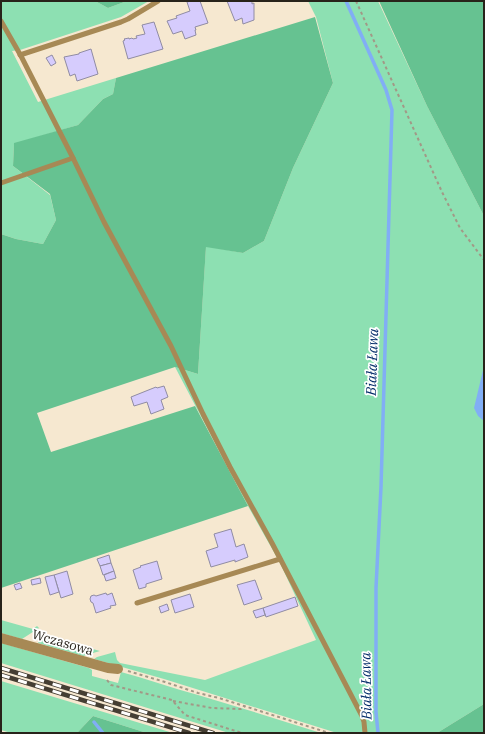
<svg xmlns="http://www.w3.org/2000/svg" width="485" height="734" font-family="'IBM Plex Serif',serif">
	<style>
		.green { fill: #8de0b2 }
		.forest { fill: #66c291 }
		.water { fill: #81aef5 }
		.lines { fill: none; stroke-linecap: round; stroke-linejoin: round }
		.stream { stroke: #81aef5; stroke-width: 3.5 }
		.building { fill: #d6ccfd; stroke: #908ca3 }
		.path { stroke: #a29886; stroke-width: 2; stroke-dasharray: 3 3; stroke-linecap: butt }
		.lane { stroke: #a78955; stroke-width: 5 }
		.street { stroke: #a78955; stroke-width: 10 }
		.rail-casing { stroke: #453e33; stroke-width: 4.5 }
		.rail { stroke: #fff; stroke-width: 3; stroke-dasharray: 9; stroke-linecap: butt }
		.labels { text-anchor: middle; stroke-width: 3.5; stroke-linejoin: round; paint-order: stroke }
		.street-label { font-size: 13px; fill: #28231a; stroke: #fff }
		.water-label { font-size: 14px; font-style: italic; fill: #032c69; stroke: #fff }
	</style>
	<rect width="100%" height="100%" fill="#f6e8d0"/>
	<g class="green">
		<path d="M1,1H95L108,8L127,1H149L121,17L20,50L12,51L38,102L116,78L113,94L103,99L78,125L14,144L13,166L50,195L56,220L43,244L16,239L1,234Z"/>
		<path d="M308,1H378L427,106L484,216V704L437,733H369L363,731L362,733H337L164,679L94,659L97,657L115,652L117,660L120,663L205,680L316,640L280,563L248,506L175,367L198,374L206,246L243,253L264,241L293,168L333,83L316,17Z"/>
		<path d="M1,620L33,629L37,626L39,628L22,639L1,633Z"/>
		<path d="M46,636L100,651L83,656L38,643L42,638Z"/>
		<path d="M1,643L89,668L92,670V676L118,683L121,672C147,679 172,688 198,695C239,707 280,720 321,733H229L1,663Z"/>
		<path d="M1,681L173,733H147L93,716L77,733H11L1,730Z"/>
	</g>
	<g class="forest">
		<path d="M95,1H127L108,8Z"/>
		<path d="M379,1H484V216L427,106Z"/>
		<path d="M315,17L333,83L293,168L264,241L243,253L206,247L198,374L175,367L37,413L51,452L195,406L248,506L1,588V234L16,239L43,244L56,220L50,194L13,166L14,143L78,125L103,99L113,94L116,78Z"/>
		<path d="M484,704V733H437Z"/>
		<path d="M93,716L147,733H77Z"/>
	</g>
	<path class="water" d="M484,366V421L478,416L474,408Z"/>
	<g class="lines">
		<g class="stream">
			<path d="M346,1L386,90L392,110L381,487L376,588V712L378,733"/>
			<path d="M94,722L103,733"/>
		</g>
	</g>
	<g class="building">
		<path d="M191,1H200L208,23L195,27L196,30H195L196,35L185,39L182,31L173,34L167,21L177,18L176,16L190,11L187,2Z"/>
		<path d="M227,1H252V4L254,3V20L243,24L242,18L235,21Z"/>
		<path d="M154,22L163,49L128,59L123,41L125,40L124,39L129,38V39L132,38L133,39L137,38L136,36L145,34L142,25Z"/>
		<path d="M91,49L98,74L77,81L75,74L70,76L64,57L79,54V53Z"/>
		<path d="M52,55L56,63L51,66L46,58Z"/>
		<path d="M164,386L168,397L161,400L164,409L151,414L147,402L134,406L131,397L156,387L157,388Z"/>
		<path d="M231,529L236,547L244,544L248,557L235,562V560L211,567L206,551L218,547L214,534Z"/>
		<path d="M109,555L111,563L100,566L97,559Z"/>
		<path d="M157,561L162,579L146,584V587L139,589L133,570L141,567L140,566Z"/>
		<path d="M111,563L114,571L103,575L100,566Z"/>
		<path d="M67,571L73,594L61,598L54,575Z"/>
		<path d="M114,571L116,578L106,581L104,575Z"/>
		<path d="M54,575L59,592L50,595L45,577Z"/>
		<path d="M40,578L41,583L32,585L31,580Z"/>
		<path d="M255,580L262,599L244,605L237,585Z"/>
		<path d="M20,583L22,588L16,590L14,585Z"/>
		<path d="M106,593L107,595L112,593L116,605L110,606L111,608L96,613L93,603L91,602L90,599L91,596L94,595L96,596Z"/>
		<path d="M190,594L194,607L175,613L171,600Z"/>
		<path d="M295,597L298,606L266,617L263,608Z"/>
		<path d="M167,604L169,610L161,613L159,607Z"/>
		<path d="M263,608L265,615L256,618L253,611Z"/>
	</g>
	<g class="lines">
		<g class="path">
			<path d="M356,1L442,192L460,228L484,260"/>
			<path d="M128,671L165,682L198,693L219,698L329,733"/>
			<path d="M107,680L111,685L172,700L185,715L242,733"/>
			<path d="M173,701L212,708L241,709L245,706"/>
		</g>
		<g class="lane">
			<path d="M1,21L21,56L73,158L1,183"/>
			<path d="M20,55L121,22L128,19L158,1"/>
			<path d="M73,158L104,222L171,346L203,414L230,467L272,543L362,716L364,722L365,733"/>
			<path d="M137,603L280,559"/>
		</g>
		<path class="street" d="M1,638L108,668L118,669"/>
		<g class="rail-casing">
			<g id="rail">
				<path d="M1,668L213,733"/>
				<path d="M1,675L189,733"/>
			</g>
		</g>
		<use href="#rail" class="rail"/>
	</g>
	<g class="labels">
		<g class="street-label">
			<text transform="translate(63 642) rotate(16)" y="5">Wczasowa</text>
		</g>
		<g class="water-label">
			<text transform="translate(372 362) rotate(-88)" y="5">Biała Ława</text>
			<text transform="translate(366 686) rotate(-91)" y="5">Biała Ława</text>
		</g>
	</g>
	<rect width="485" height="734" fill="none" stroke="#28231a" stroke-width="4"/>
</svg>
